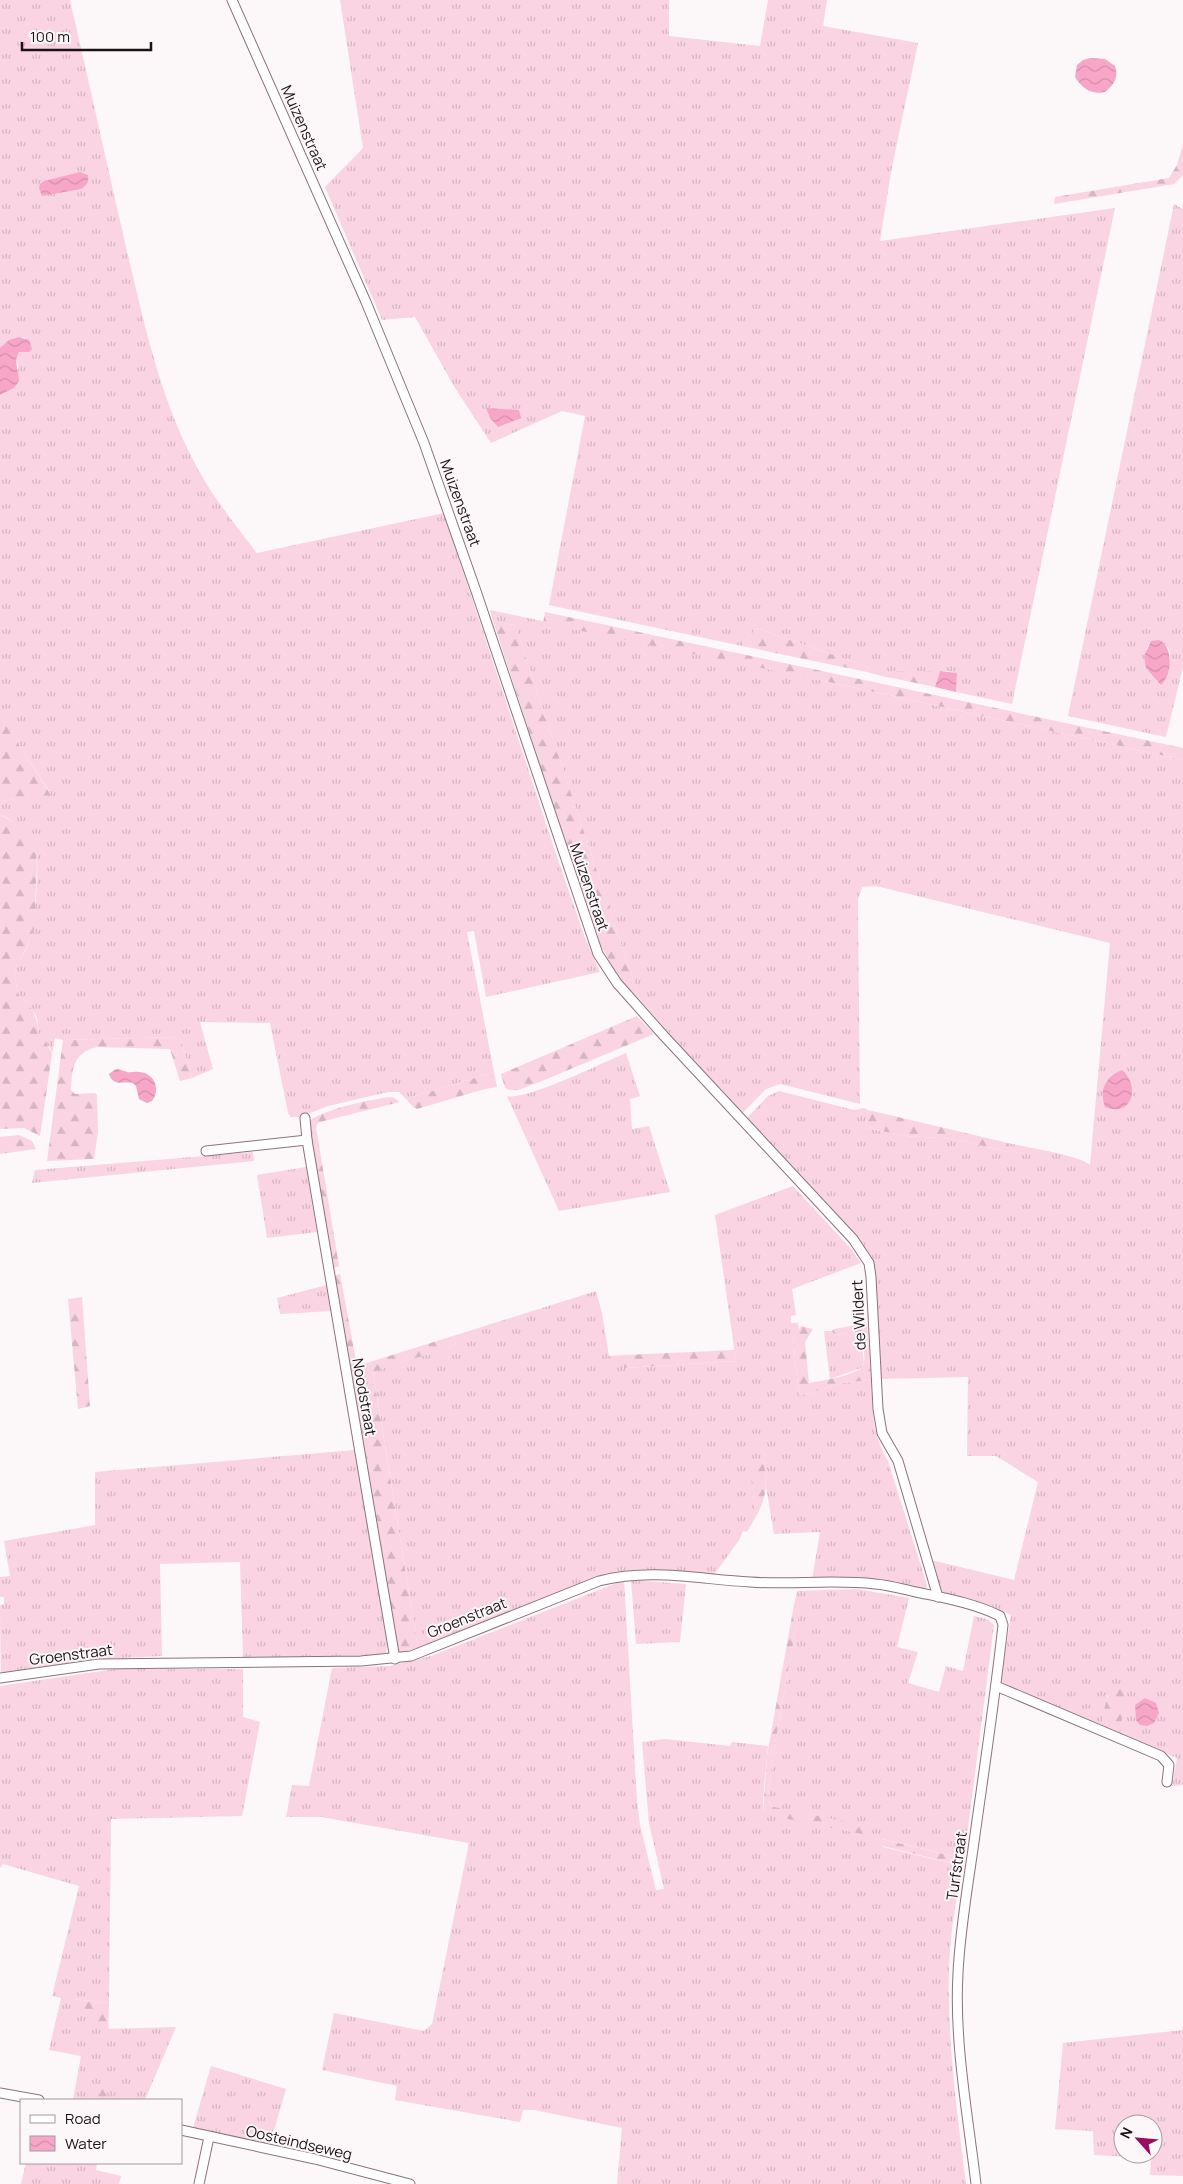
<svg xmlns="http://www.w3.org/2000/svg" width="1183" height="2184" font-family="Manrope,sans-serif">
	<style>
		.grass { fill: url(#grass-tufts); fill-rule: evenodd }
		.forest { fill: url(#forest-firs) }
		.water { fill: url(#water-waves) }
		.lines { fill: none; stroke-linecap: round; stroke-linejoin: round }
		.minor-casing { stroke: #8b737d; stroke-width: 11 }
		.minor { stroke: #fff; stroke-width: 9 }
		.labels { text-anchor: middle; stroke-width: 4; stroke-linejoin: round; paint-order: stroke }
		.street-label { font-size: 15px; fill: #1b1216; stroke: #fcf7f9 }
	</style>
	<defs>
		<pattern id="grass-tufts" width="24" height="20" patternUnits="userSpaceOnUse" patternTransform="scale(1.25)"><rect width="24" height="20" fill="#fad4e3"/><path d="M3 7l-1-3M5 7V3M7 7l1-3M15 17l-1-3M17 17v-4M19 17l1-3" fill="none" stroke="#d6b5c2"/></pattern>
		<pattern id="forest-firs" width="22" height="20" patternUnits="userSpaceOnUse" patternTransform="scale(1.25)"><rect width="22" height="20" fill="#fad4e3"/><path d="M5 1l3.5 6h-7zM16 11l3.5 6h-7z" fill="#d6b5c2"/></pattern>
		<pattern id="water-waves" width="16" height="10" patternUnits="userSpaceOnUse" patternTransform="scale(1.25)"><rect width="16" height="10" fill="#f7a6c8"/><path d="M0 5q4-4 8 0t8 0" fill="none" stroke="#d38eab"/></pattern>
	</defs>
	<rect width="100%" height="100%" fill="#fcf7f9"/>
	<g class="grass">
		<path d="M0,0H70C89,82 107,165 126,247C143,318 158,390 191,456C208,491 233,522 257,553L444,513L556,854L585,938L600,972L486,997L474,931L467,932L494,1072L406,1099L399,1092H388L328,1106L300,1117H291L288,1113L270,1023L200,1022L213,1069L192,1078L180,1037L63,1040L55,1038L52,1054L51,1049L39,1034L37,1017L24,1000L18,995L14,970C18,961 25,953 29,943C34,930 41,860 35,848C28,833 14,821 0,814V801L51,794L0,716V395L14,388C16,383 18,377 18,372C19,357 8,352 31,351L25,337L13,339L0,348Z"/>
		<path d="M340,0H669V36L760,46L768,0H827L823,26L918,43L891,172L880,241L1115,208L1012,704L956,692L957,673L947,671H894L882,676L867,672L868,668L865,666L756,628L742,646L549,605L585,416L562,411L491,443L455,388L415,317L382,320L325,187L363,148Z"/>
		<path d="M1174,204L1183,209V667L1166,737L1068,716ZM1151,641L1169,648C1172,665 1168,671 1157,682L1146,649Z"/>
		<path d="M490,610L824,681L1183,760V1785L1172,1786L1177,1758L1119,1734L1108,1694L1101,1726L1001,1682L1011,1615L991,1606L941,1596L931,1560L1014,1580L1038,1482L996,1456H967L968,1377L880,1379L872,1264L746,1119L768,1096L779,1091L854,1110L864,1108L868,1110L866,1128L906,1136L955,1139L1008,1152V1143C1025,1147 1079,1155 1090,1165L1110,943L876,886L862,887L858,899V914L860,1104L780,1084L766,1089L741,1115L640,1000L515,625L493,621Z"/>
		<path d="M626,1053L640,1096L630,1099L632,1129L649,1126L670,1192L559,1211L507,1096C526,1101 604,1062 626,1053Z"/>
		<path d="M253,1152L254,1161L32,1183L35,1170Z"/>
		<path d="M306,1167L317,1232L267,1238L257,1175Z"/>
		<path d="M793,1186L852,1250L861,1263L792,1289L796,1315L791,1316V1323H798L799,1330L793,1339L799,1396L843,1383L871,1380C873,1412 871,1432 888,1461L927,1585L925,1591L812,1580L820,1532L774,1534L766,1487L764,1459L750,1460L755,1512L754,1520L747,1532L743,1531L739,1540L714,1575C678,1571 643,1566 607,1573L418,1648L373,1371L456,1345L453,1336L596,1291L602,1313L609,1356L624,1355V1368L736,1361L715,1215Z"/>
		<path d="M327,1285L332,1311L280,1314L277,1298Z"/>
		<path d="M824,1331H833L835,1335L860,1332L864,1363L861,1368L830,1379Z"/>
		<path d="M355,1450L387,1644L386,1654L344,1657H243L240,1562L160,1564L162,1656L101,1659L1,1674L0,1612V1605L4,1604V1597H0V1577L10,1576L4,1541L95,1525V1472Z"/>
		<path d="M624,1580L637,1801L640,1825L656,1890L664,1889L649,1823L642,1742L665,1739L730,1746L732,1742L768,1746L763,1799V1814L774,1807L770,1804L768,1798L773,1755L799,1611L793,1610L797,1591L857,1589L909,1598L897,1647L918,1652L908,1683L939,1692L946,1666L963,1671L974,1616L987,1619L994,1625L964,1859L883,1839V1847L963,1866C956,1900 950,1934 949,1968C947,2040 957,2112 966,2184H617L622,2128L534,2110H523L520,2122L395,2100L397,2086L322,2070L334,2013L424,2031L432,2024L469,1843L321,1817H286L292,1785L309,1786L332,1668L390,1666L431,1656Z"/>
		<path d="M631,1580L686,1584L680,1642L636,1644Z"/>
		<path d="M115,1669H243V1717L260,1722L242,1816L111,1819L109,2003L73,1999L90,2014L108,2038V2029L176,2027L145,2100H107V2079L86,2100H73L81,2056L49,2050L61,1998L52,1996L79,1886L3,1864L0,1868V1686Z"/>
		<path d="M1183,2030V2176L1150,2175L1151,2158L1094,2155L1093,2131L1055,2129L1063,2043ZM1123,2124H1153V2154H1123Z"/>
		<path d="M211,2066L286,2089L275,2127L267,2144L193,2128Z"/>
		<path d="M26,2163H97L96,2170L121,2176L119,2184H21Z"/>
	</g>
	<g class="forest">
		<path d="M1183,144V175L1174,184L1054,204L1055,197L1169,178L1177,165Z"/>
		<path d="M545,612L1183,748V760L824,681L543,623Z"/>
		<path d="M493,621L515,625L640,1000L618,977L602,948L565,842Z"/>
		<path d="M756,628L865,666L868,668L867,672L742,646Z"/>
		<path d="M894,671H940L935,687L882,676Z"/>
		<path d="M0,716L5,723L51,795L0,801Z"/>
		<path d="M0,814L27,831L36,849L37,866L34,929L28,945L14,970L18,995C32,1006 37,1016 39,1034L44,1038L52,1054L40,1136L24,1128L0,1129Z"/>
		<path d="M637,1016L654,1034L542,1081L518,1090H510L505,1088L501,1074Z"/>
		<path d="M180,1037L192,1078L180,1081L170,1049L97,1047C73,1053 72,1068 71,1090L75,1094L95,1093L97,1095L98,1132L94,1159L47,1161L63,1040Z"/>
		<path d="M494,1072L497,1087L485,1089L417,1109L413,1107L406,1099Z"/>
		<path d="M393,1097L400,1102L324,1121L318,1123L316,1127L339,1266L331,1269L307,1123C319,1110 375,1098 393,1097Z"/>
		<path d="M868,1110L1008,1143V1152L955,1139L906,1136L866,1128Z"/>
		<path d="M19,1135L32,1141L36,1149L0,1154V1137Z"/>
		<path d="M340,1274L357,1366L453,1336L456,1345L373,1372L418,1648L397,1653L332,1276Z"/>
		<path d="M82,1297L90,1406L78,1409L68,1299Z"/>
		<path d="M867,1323L871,1380L843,1383L799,1396L793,1339L801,1326L813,1329L805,1342L809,1383C820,1381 862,1375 864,1363C866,1355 861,1340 860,1332L835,1335L832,1331L834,1329Z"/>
		<path d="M735,1350L736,1361L624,1368V1355Z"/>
		<path d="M764,1459C766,1487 769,1494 754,1520L755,1512L749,1460Z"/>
		<path d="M793,1610L799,1611L773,1755L768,1798L770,1804L774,1807L872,1827L871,1836L763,1814L767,1756Z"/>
		<path d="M1129,1681L1119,1734L1101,1726C1106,1704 1104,1689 1129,1681Z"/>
		<path d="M882,1839L964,1859L963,1866L883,1846Z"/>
		<path d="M72,1999L109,2003L108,2039L90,2014Z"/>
		<path d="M107,2078V2100H86Z"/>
	</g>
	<g class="water">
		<path d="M1090,58L1105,59L1115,66C1119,77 1114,85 1105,92C1091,95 1082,88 1075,77L1077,65L1083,60Z"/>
		<path d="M80,172L88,175C89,182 87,185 81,189L42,196L39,188L40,184L44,181Z"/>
		<path d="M19,337L29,340L32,349L29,352H19C13,360 19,371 19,381L14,388L0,395V348L9,340Z"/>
		<path d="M486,408L519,410L521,418L498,427L490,418Z"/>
		<path d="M1159,640C1174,647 1172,675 1161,685L1146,668L1144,656L1151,641Z"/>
		<path d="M940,671L957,673L956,692L935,687Z"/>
		<path d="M116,1069C120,1069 123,1071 127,1072C131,1073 135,1071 139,1072C155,1073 161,1090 152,1101L147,1103L139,1099L136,1086L133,1083C124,1081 113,1087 109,1074Z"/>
		<path d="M1122,1070C1140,1085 1133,1118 1105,1107C1099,1090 1105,1077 1122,1070Z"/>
		<path d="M1145,1698L1156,1703L1159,1713L1154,1723L1147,1726L1140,1725L1136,1720L1135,1705Z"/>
	</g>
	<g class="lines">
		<g class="minor-casing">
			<g id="minor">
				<path d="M232,0L366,302L424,443L476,591L598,954L617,983L664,1036L853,1239L869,1263L871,1277L878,1409L882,1433L898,1461L938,1597"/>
				<path d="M305,1118L307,1140L395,1659"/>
				<path d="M206,1151L307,1140"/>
				<path d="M0,1678L99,1664L361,1661L411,1656L599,1581C650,1568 698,1579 750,1582C790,1585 835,1579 875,1584C889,1585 902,1589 916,1592C944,1598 974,1603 1000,1616L1003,1625C995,1698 984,1770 974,1842C968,1885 960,1930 958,1973C954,2042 968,2116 976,2184"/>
				<path d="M996,1686L1161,1756L1169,1765L1167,1782"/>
				<path d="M0,2093L39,2100"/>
				<path d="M181,2130L315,2159L410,2184"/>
				<path d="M199,2184L209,2137"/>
			</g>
		</g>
		<use href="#minor" class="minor"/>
	</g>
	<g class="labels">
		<g class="street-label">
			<text transform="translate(304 128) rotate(66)" y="5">Muizenstraat</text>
			<text transform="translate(460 503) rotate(70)" y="5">Muizenstraat</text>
			<text transform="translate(589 887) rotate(71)" y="5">Muizenstraat</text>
			<text transform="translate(859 1315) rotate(-93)" y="5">de Wildert</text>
			<text transform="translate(364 1397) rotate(80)" y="5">Noodstraat</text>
			<text transform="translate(467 1618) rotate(-22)" y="5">Groenstraat</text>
			<text transform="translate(71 1655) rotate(-7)" y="5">Groenstraat</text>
			<text transform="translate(957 1866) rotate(-82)" y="5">Turfstraat</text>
			<text transform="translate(299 2143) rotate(13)" y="5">Oosteindseweg</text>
		</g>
	</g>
	<rect x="20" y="2099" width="162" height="65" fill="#fcf7f9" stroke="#a29b9e"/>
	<rect x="30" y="2115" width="25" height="8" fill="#ffffff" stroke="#a29b9e"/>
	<text x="65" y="2124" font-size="15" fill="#1b1216">Road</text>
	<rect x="30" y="2136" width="25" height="15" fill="url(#water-waves)" stroke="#a29b9e"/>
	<text x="65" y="2149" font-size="15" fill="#1b1216">Water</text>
	<g transform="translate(1138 2139) rotate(297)"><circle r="24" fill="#fcf7f9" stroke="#a29b9e"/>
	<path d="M0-4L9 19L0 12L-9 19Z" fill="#990c5f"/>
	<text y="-8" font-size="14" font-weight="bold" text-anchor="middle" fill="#1b1216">N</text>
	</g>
	<path d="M22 42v8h129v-8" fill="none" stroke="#1b1216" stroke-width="2.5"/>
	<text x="30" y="42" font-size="15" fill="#1b1216" stroke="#fcf7f9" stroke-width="4" paint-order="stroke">100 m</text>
</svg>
